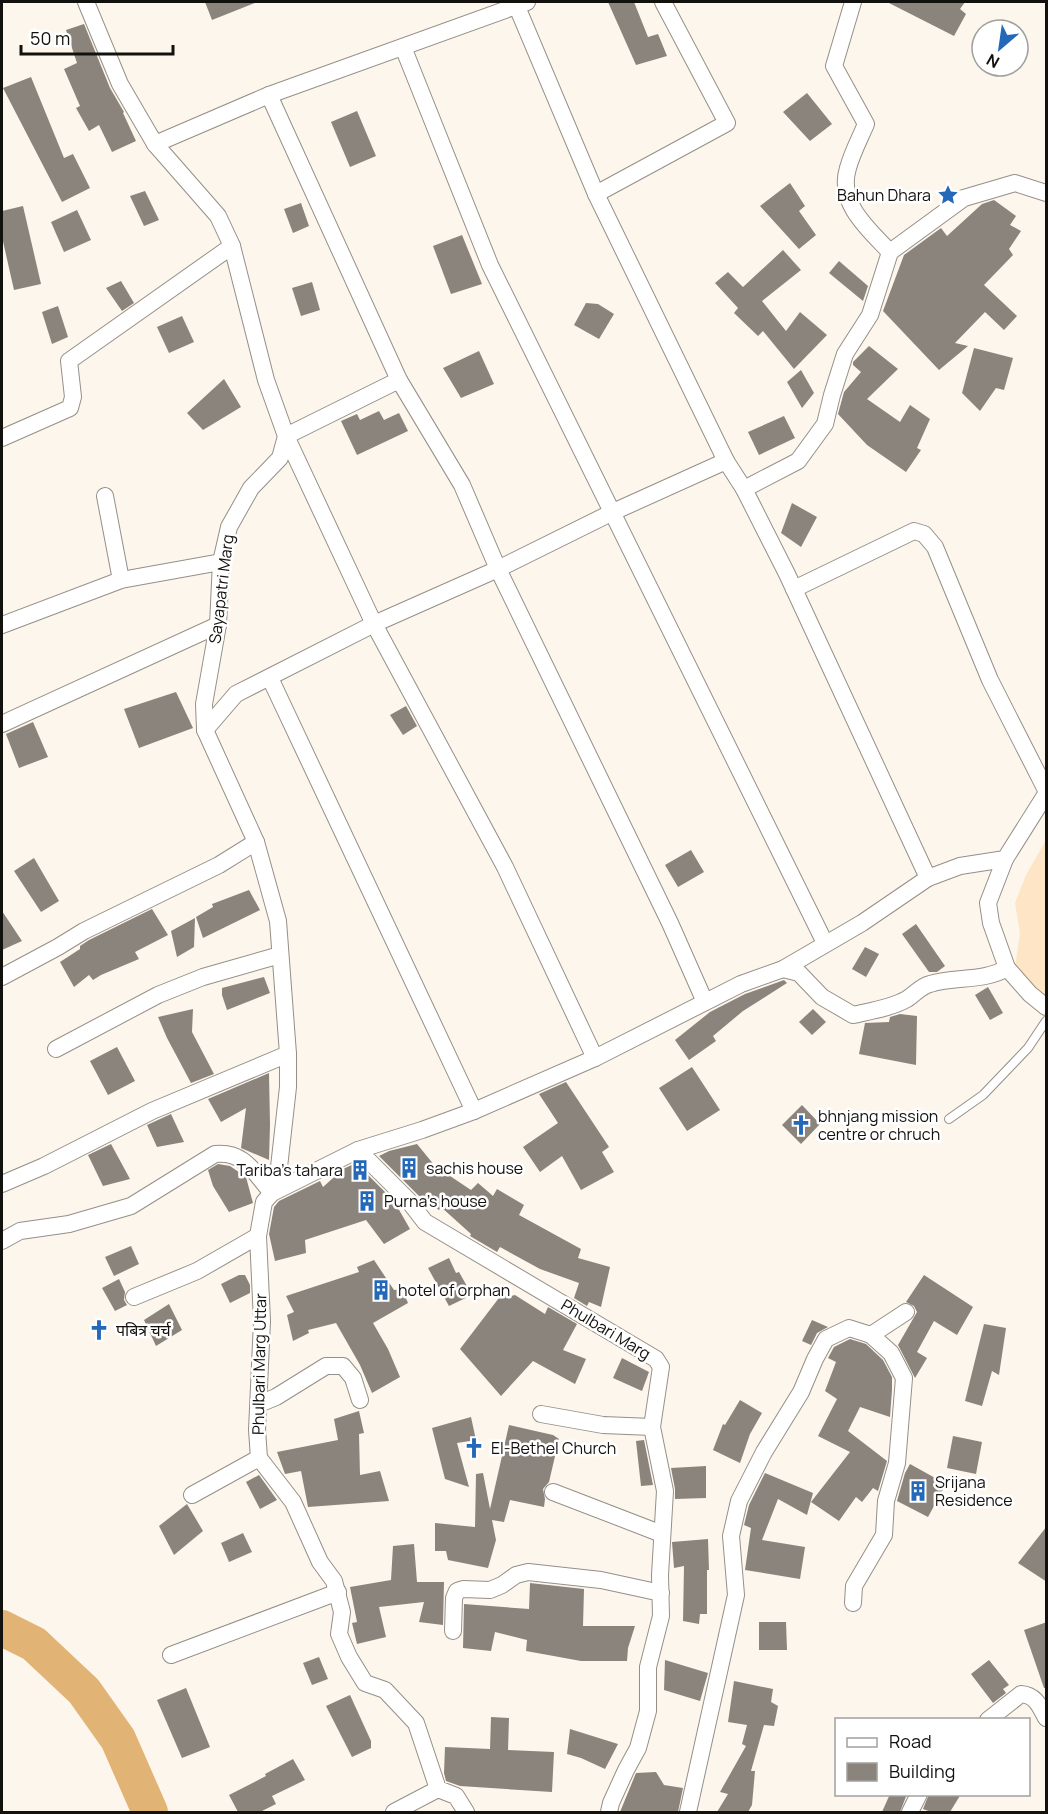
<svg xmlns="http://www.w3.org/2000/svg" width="1048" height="1814" font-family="Manrope,'Noto Sans Devanagari',sans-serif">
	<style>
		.green { fill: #fde5c5 }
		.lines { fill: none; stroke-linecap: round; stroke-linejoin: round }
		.river { stroke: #e1b374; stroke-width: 36 }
		.building { fill: #8a847c }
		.lane-casing { stroke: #958f87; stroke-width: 10 }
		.street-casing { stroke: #958f87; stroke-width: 18 }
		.lane { stroke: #fff; stroke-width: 8 }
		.street { stroke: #fff; stroke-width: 16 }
		.labels { text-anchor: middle; stroke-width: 5; stroke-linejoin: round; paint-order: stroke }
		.poi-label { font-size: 16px; fill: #13110e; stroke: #fff; text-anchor: start }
		.street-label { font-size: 16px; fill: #13110e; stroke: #fff }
	</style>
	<rect width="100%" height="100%" fill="#fdf6ed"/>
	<path class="green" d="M1046,840V997L1015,967L1020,933L1015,903L1026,875Z"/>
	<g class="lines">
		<path class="river" d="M2,1628L34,1644L84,1691L118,1739L150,1812"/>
	</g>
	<g class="building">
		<path d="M205,2H257L212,20Z"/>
		<path d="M608,2H634L648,37L658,34L667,56L636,65Z"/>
		<path d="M887,2H965L960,9L966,14L954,36Z"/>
		<path d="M84,24L110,88L124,112L123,113L136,141L112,152L99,125L89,131L76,108L80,106L64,69L77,63L66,30Z"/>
		<path d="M31,77L64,158L73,154L90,188L62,202L3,88Z"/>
		<path d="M807,93L832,124L810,141L783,112Z"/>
		<path d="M357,111L376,156L350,167L331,122Z"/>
		<path d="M790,183L805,206L799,211L816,235L799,249L760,206Z"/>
		<path d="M145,191L159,220L144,226L130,196Z"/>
		<path d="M994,200L1016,216L1010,225L1021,231L1009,249L1013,255L984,285L1017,316L1004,330L985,312L955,343L968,346L939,370L883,311L904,255L941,228L947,236L982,204Z"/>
		<path d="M301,203L309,226L293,233L284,209Z"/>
		<path d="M23,206L41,284L14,290L2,237V211Z"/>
		<path d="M77,210L91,240L64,252L51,222Z"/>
		<path d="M462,235L482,284L451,294L433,246Z"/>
		<path d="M783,250L801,270L762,301L786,331L800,312L827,335L794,369L763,331L758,336L734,313L738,308L715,283L728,272L743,287Z"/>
		<path d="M839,261L868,286L863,301L829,273Z"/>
		<path d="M121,281L134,303L122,311L106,288Z"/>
		<path d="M312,282L320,310L301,316L292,288Z"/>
		<path d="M586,303L598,304L614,314L599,339L574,325Z"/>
		<path d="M58,306L68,337L52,344L42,312Z"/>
		<path d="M182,316L194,342L169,353L157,327Z"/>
		<path d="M869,346L898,369L867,399L900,422L910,405L930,419L917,448L921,450L906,472L867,445L838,414L844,392L861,372L853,365V362Z"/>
		<path d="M974,348L1013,358L1004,390L996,388L980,411L962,393Z"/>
		<path d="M479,351L494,384L461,398L443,368Z"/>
		<path d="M801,370L814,393L802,408L787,382Z"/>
		<path d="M224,379L241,407L203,430L187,413Z"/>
		<path d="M379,411L384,420L399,413L408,431L357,455L341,421L357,414L360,420Z"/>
		<path d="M784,416L795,438L759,455L748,432Z"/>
		<path d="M792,503L817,517L801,547L781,533Z"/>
		<path d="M176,692L193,728L139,748L124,709Z"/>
		<path d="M406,706L417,726L403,735L390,715Z"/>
		<path d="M33,722L48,757L19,768L6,734Z"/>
		<path d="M691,850L704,872L678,887L665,865Z"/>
		<path d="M34,858L59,901L41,912L14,871Z"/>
		<path d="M249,890L260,910L203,938L196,917L213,907L212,904Z"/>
		<path d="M152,909L168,935L135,952L139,959L101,975L93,980L89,975L74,987L60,962L80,949V946L89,940Z"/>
		<path d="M2,911L22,941L2,950Z"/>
		<path d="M195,918L194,947L177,957L171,931Z"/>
		<path d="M916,924L945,966L937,972H929L902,934Z"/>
		<path d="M865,947L879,954L866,977L852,969Z"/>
		<path d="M264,977L270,993L227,1010L222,995V988Z"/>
		<path d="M784,980L787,983L743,1011L713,1036L716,1041L689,1060L675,1040L710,1012L745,994Z"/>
		<path d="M988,987L1003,1013L990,1020L975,995Z"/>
		<path d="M193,1009L192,1032L214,1074L191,1083L167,1038L158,1017Z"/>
		<path d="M813,1009L826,1022L812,1035L799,1022Z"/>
		<path d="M900,1014L917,1016L916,1065L859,1054L865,1023L889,1022L890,1017Z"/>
		<path d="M117,1047L135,1081L108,1095L90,1061Z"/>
		<path d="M692,1067L720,1110L687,1131L659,1088Z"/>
		<path d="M269,1073L270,1125L269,1160L241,1148L246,1108L221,1122L208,1099Z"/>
		<path d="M566,1082L609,1147L602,1152L614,1172L581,1190L562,1156L540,1172L523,1147L558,1123L539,1094Z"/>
		<path d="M802,1105L820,1124L801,1144L782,1125Z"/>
		<path d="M171,1114L184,1142L157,1147L147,1125Z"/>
		<path d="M111,1144L130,1179L103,1186L88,1155Z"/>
		<path d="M417,1144L435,1166L471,1190L478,1183L493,1196L497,1189L524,1205L519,1215L581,1249L578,1258L610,1267L601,1307L589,1302L587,1306L574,1298L579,1283L540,1269L500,1247L497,1252L470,1236L471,1234L441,1207L439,1210L418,1195L379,1156L389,1151Z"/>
		<path d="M356,1163L394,1201L410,1229L384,1244L366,1220L305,1240L306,1253L275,1261L269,1234L274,1207L279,1201L320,1181L323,1187L343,1169Z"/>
		<path d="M218,1164L230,1166L246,1177L253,1203L229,1212L213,1186L208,1170Z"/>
		<path d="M131,1246L139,1264L114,1276L105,1257Z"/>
		<path d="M449,1258L456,1273L459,1272L472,1295L449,1306L428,1268Z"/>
		<path d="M374,1260L394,1290L402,1289L408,1303L373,1323L388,1349L400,1377L372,1393L360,1365L336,1323L308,1330L309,1333L293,1341L287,1315L294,1312L286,1296L359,1272L357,1267Z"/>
		<path d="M239,1275H245L250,1285V1293L230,1303L221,1284Z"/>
		<path d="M924,1275L973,1307L957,1335L934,1321L917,1352L927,1358L915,1378L898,1345L917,1312L914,1306L906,1302Z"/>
		<path d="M119,1279L125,1292L124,1300L127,1305L115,1311L102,1288Z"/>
		<path d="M505,1290L511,1296L515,1295L545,1314L548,1307L577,1324L563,1350L586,1359L575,1384L533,1361L501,1396L460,1349Z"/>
		<path d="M169,1304L182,1330L156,1346L144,1320Z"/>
		<path d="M812,1320L828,1327L817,1333L811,1345L802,1341Z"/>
		<path d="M984,1324L1006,1328L999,1375L992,1371L982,1406L965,1401Z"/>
		<path d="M850,1339L866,1344L883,1360L892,1377V1390L890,1417L860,1407L848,1431L887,1461L878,1491L873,1488L862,1502L856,1497L839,1521L811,1502L850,1452L818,1436L837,1399L825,1391L836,1362L828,1358L834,1347Z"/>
		<path d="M622,1358L649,1372L642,1391L613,1378Z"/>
		<path d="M740,1400L762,1413L750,1434L740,1463L713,1450L723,1424L725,1425Z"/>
		<path d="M359,1411L364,1433L359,1434L360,1475L380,1471L389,1501L308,1507L301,1471L285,1474L277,1452L338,1440L334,1419Z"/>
		<path d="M471,1417L476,1440L457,1443L469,1487L445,1479L432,1428Z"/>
		<path d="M509,1425L553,1435L559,1439L549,1482L543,1489L545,1499L544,1507L510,1500L504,1522L492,1520L496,1540L488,1568L448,1560L446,1551H435V1523L475,1527L476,1474L483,1473L490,1509Z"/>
		<path d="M953,1436L982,1442L976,1474L947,1468Z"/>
		<path d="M644,1440L653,1485L641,1486L636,1441Z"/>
		<path d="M910,1464L946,1484L928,1517L897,1501L905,1473Z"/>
		<path d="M706,1466V1498L675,1499V1489L671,1468Z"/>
		<path d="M765,1473L813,1493L807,1515L778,1499L762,1540L805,1547L800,1579L745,1570L751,1528L744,1525L749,1505Z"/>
		<path d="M259,1475L277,1500L260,1509L246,1482Z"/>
		<path d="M187,1504L203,1531L174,1555L159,1526Z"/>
		<path d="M1047,1526V1582L1018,1563Z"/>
		<path d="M243,1533L252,1552L229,1562L221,1543Z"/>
		<path d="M708,1539L709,1570H707V1614H700L699,1624L683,1621L684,1566L674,1568L672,1542Z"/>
		<path d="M414,1544L417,1582H444L443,1625L419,1622L424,1602L379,1607L386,1637L357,1644L352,1623L357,1622L350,1587L391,1580L393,1546Z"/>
		<path d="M530,1583L584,1589L583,1626H635L628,1648L627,1661H581L526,1651L527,1640L495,1632L491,1651L463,1648L464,1604L529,1609Z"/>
		<path d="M759,1622H786L787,1650H759Z"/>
		<path d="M1047,1622V1688H1044L1024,1630Z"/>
		<path d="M319,1657L328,1679L312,1685L303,1663Z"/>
		<path d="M665,1660L708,1673L700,1701L664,1690Z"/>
		<path d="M989,1660L1009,1685L1003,1689L1006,1693L993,1703L971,1674Z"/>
		<path d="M734,1681L773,1689L771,1702L778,1706L774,1726L764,1725L751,1771H755L752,1805L748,1812H717L728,1794L720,1792L746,1746L742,1744L747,1725L728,1722Z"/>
		<path d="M186,1688L210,1747L182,1758L157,1700Z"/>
		<path d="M350,1695L371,1741V1748L352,1757L326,1706Z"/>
		<path d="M491,1717L509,1718L508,1750L554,1752L552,1792L460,1786L446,1781L444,1773L445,1747L490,1749Z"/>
		<path d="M570,1729L618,1744L605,1769L581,1758L567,1754Z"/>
		<path d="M293,1759L305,1780L272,1796L276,1804L260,1812H238L229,1795L266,1776L265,1774Z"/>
		<path d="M656,1772L664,1785L683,1788L678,1812H620L636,1773Z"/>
		<path d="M890,1794H907L900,1812H882Z"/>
		<path d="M929,1794H961L950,1812H931L923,1809Z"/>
	</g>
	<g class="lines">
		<g class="lane-casing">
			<path id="lane" d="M949,1119L983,1095L1028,1048L1046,1021"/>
		</g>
		<g class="street-casing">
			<g id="street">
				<path d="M86,2L120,84L155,144L218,216L232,246L266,380L286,436L280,458L251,488L229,527L221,562L218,625L204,704L205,730L256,842L278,921L288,1054V1087L278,1176L272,1193L264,1202L258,1236L262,1321L257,1430L259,1458L293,1502L320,1562L334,1581L342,1612L339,1634L349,1657L365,1683L385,1690L416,1723L438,1789L456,1796L466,1812"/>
				<path d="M515,2L596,194L726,461L744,489L787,574L928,878"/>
				<path d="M853,2L834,66L866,124C860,138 852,153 848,168C837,203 868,229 890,252"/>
				<path d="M403,47L490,265L825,943"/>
				<path d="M269,95L399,380L462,485L498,569L670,923L705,1002"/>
				<path d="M155,144L269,95L527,2"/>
				<path d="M596,194L727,123L663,2"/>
				<path d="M399,380L286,436L374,624L505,867L595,1058"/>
				<path d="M2,438L70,408L73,397L69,361L232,246"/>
				<path d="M744,489L798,461L825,424L832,395L845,354L870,315L890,252L964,198L1015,183L1046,193"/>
				<path d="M105,496L121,580"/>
				<path d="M794,589L914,531L924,534L935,547L990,680L1046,790"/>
				<path d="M2,625L121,580L221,562"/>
				<path d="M270,678L474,1111"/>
				<path d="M2,724L218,625"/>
				<path d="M205,730L236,694L374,624L498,569L613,512L726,461"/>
				<path d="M1005,859L988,903L991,923L1007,968L1030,994L1046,1007"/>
				<path d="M783,969L799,973L822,997L853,1015C870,1011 891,1008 907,999C915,994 921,986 930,984C956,976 983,982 1007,968"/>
				<path d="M2,977L58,947L84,931L219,865L256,842"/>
				<path d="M56,1049L158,995L203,977L280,955"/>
				<path d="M358,1150L408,1200L425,1222L656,1359L661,1367L652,1427L665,1491L660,1575L661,1616L648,1667V1711L638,1748L626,1770L611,1803L609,1812"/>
				<path d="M2,1184L44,1166L152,1111L288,1054"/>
				<path d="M2,1241L20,1231L69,1224L131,1206L215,1154C245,1151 254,1173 272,1193L358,1150L422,1130L474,1111L595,1058L741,984L783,969L862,923L928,878L960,866L1005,859L1046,794"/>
				<path d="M134,1297L197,1271L258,1236"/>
				<path d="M259,1404L276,1397L326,1366H343L353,1378L360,1400"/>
				<path d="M541,1414L603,1425L652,1427"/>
				<path d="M553,1492L662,1534"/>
				<path d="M192,1495L259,1458"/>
				<path d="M853,1603L854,1586L884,1535L886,1501L897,1463L904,1378L891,1353L871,1335"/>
				<path d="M453,1631L454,1598L457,1591L463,1589L490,1590L502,1585L516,1575L528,1572L601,1580L661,1593"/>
				<path d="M171,1655L338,1592"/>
				<path d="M988,1720L1021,1694C1036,1695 1040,1707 1046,1718"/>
				<path d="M394,1812L438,1789"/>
				<path d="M688,1812L736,1595L731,1536L739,1501L764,1452L801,1392L815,1359L826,1339L849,1328L871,1335L906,1312"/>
				<path d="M910,1812L919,1794"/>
			</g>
		</g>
		<use href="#lane" class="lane"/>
		<use href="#street" class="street"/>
	</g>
	<defs>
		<g id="sight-bare" transform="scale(1.62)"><path d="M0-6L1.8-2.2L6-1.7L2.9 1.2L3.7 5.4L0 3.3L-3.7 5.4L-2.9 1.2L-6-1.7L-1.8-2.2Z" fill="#2368b9" stroke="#fff" stroke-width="2.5" paint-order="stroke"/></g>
		<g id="church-bare" transform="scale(1.62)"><path d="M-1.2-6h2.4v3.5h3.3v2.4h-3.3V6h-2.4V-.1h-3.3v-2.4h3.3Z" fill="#2368b9" stroke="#fff" stroke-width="2.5" paint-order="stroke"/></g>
		<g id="building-bare" transform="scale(1.62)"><path d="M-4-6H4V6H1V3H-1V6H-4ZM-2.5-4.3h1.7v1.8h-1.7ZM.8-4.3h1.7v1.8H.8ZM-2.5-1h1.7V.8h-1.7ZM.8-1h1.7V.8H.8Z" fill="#2368b9" stroke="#fff" stroke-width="2.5" paint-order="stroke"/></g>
	</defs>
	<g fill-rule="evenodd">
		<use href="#sight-bare" x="948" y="195"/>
		<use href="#church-bare" x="801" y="1125"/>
		<use href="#building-bare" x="409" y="1168"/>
		<use href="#building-bare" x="360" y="1170"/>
		<use href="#building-bare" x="367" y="1201"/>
		<use href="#building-bare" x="381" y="1290"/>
		<use href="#church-bare" x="99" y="1330"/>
		<use href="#church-bare" x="474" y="1448"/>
		<use href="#building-bare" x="918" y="1491"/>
	</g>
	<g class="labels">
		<g class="poi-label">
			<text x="931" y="201" text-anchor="end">Bahun Dhara</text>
			<text x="818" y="1122">bhnjang mission<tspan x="818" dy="18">centre or chruch</tspan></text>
			<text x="426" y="1174">sachis house</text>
			<text x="343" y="1176" text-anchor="end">Tariba's tahara</text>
			<text x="384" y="1207">Purna's house</text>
			<text x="398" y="1296">hotel of orphan</text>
			<text x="116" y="1336">पबित्र चर्च</text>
			<text x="491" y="1454">El-Bethel Church</text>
			<text x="935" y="1488">Srijana<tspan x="935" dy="18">Residence</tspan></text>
		</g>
		<g class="street-label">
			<text transform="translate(221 589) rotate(-83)" y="6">Sayapatri Marg</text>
			<text transform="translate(606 1329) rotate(31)" y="6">Phulbari Marg</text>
			<text transform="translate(259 1364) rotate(-89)" y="6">Phulbari Marg Uttar</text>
		</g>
	</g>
	<rect width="1048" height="1814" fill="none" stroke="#13110e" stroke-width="6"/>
	<rect x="835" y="1718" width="195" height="78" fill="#ffffff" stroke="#a1a09f" stroke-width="1.5"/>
	<rect x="847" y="1738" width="30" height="9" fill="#ffffff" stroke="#a1a09f" stroke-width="1.5"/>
	<text x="889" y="1748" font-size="18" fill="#13110e">Road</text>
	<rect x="847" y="1763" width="30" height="18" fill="#8a847c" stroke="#a1a09f" stroke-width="1.5"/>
	<text x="889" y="1778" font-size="18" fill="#13110e">Building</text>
	<g transform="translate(1000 48) rotate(209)"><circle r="28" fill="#ffffff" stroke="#a1a09f" stroke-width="1.5"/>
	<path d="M0-4.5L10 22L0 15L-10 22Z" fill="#2368b9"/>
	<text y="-9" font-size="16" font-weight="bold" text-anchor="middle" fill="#13110e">N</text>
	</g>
	<path d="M21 45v9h152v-9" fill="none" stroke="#13110e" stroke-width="3"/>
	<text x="30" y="45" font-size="18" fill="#13110e" stroke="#ffffff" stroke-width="4.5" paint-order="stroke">50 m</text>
</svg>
